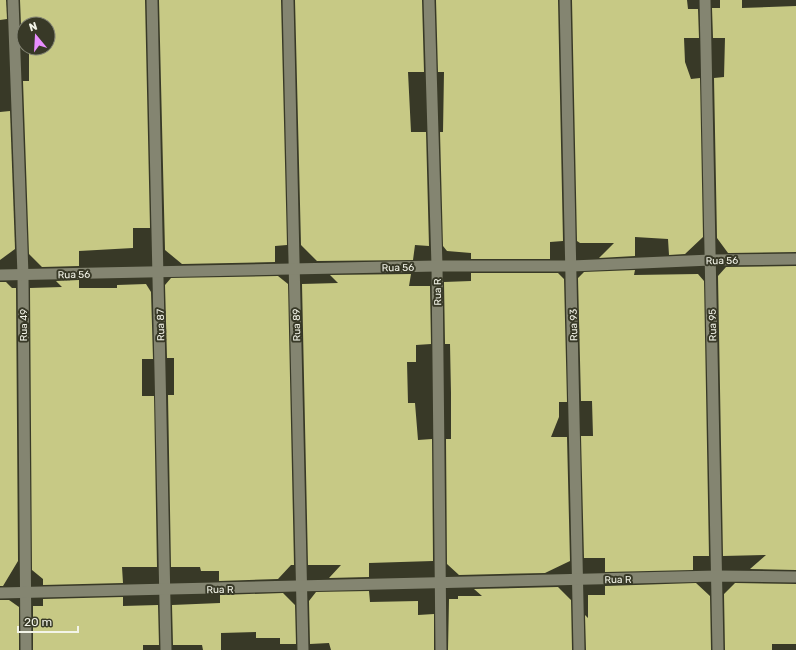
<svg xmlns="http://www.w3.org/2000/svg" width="796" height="650" font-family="Rubik,sans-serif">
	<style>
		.building { fill: #c7c985; fill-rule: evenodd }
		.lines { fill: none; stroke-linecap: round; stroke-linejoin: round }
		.minor { stroke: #848571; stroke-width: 11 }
		.labels { text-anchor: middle; stroke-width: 4; stroke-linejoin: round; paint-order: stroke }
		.street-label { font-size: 10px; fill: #f3f4e8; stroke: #383927 }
	</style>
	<rect width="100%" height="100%" fill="#383927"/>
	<g class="building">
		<path d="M0,0H6L7,19L0,20Z"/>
		<path d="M20,0H145L150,228H133V248L79,251V266L42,267L29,254L23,81H29V50H22ZM24,24H48V48H24Z"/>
		<path d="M159,0H281L287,245L275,246V262L182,264L165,250Z"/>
		<path d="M295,0H422L424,72H408L411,132H426L429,246L415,245L413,260L317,261L301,245Z"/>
		<path d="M436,0H558L563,241L550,242V259H471V253L447,251L443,246L440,132H443L444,72H438Z"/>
		<path d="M572,0H687L688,9H698L699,38H684L685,62L691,79L700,78L703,237L685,254L669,255L668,239L635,237V256L599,258L614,243H580L577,241Z"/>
		<path d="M720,0H742V8L796,6V252L728,253L717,238L714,78L724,77L725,38H713L712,8H720Z"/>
		<path d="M10,111L15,249L0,260V112Z"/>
		<path d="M796,266V570L750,569L766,555L723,556L718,276L726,267Z"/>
		<path d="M635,270L634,275L698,274L704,281L709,556H693V570L605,572V558H584L581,436H593L592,401H581L578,278L584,272Z"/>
		<path d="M471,273H558L564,279L567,402H559V417L551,437H567L570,561L545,573L459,575L447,564L446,439H451V393L450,344H445L444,282L471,281Z"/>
		<path d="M411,274L409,286H430L431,344L416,345V362H407L408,403H415L418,440L432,439L433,561L369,563V577L329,578L341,565H308L302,284L338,283L330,275Z"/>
		<path d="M278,276L288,284L294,565H291L278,579L219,581V571H201L200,567H171L168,395H174V358H167L165,285L171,278Z"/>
		<path d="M79,280V288H117V285L146,284L151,292L153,359H142V396H154L157,567H122L123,583L43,585V579L32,570L30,288L62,287L56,281Z"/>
		<path d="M0,282H6L12,288H16L18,561L3,586H0Z"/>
		<path d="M696,583L710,596L711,650H586L585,615L588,618V595H605V586Z"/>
		<path d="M735,583L796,584V644H772V650H725L724,594Z"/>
		<path d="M558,587L571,600L572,650H448L449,599H458V596H482L474,589Z"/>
		<path d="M369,591L370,602L418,601V615L434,614V650H331L329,643L310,644L309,601L316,592Z"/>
		<path d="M283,593L295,605L296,644H280V638H256V632L221,633V650H203L202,645H173L172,605L220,603V595Z"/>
		<path d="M123,597V606L158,605L159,645H143V650H33V606H43V599Z"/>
		<path d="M0,600H9L19,607V650H0Z"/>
	</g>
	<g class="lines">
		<g class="minor">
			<path d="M13,0L23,275L26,650"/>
			<path d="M152,0L166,650"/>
			<path d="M288,0L303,650"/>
			<path d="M429,0L437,266L441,650"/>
			<path d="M565,0L579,650"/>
			<path d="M705,0L718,650"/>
			<path d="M0,275L437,266H572L711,260L796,259"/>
			<path d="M0,593L717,576L796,577"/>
		</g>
	</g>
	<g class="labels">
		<g class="street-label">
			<text transform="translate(722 260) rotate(-1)" y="4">Rua 56</text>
			<text transform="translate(398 267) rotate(-1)" y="4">Rua 56</text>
			<text transform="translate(74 274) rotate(-1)" y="4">Rua 56</text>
			<text transform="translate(437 292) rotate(-91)" y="4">Rua R</text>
			<text transform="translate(23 325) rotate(-90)" y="4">Rua 49</text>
			<text transform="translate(160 325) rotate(-91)" y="4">Rua 87</text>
			<text transform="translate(296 325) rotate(-91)" y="4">Rua 89</text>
			<text transform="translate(573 325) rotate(-91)" y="4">Rua 93</text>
			<text transform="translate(712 325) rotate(-91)" y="4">Rua 95</text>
			<text transform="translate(618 579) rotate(-1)" y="4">Rua R</text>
			<text transform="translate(220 589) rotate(-1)" y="4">Rua R</text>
		</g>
	</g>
	<g transform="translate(36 36) rotate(342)"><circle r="19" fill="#383927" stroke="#838474"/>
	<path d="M0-3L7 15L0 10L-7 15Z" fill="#e98efe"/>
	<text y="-6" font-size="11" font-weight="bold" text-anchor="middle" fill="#f3f4e8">N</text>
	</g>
	<path d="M18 626v6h60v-6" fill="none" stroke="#f3f4e8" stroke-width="2"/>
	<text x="24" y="626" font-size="12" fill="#f3f4e8" stroke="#383927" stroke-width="3" paint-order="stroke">20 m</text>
</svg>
